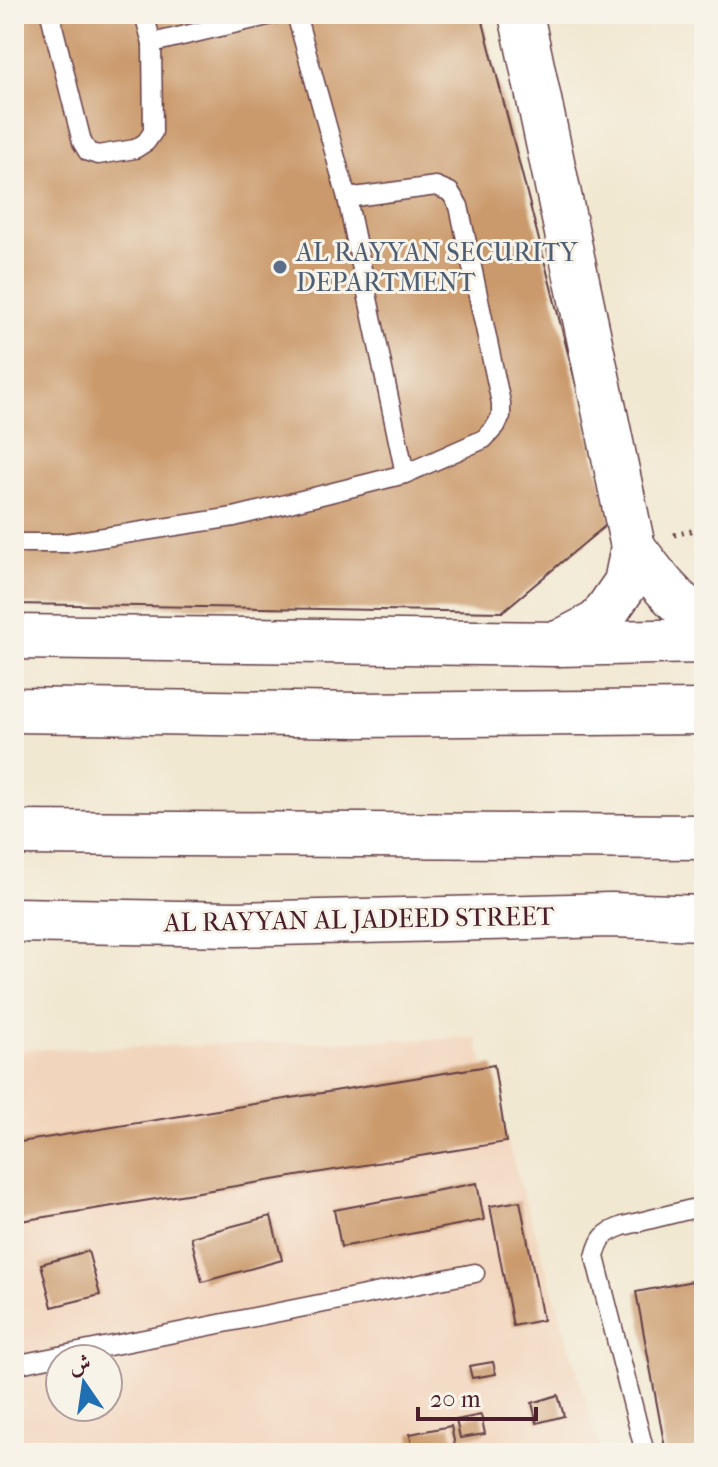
<svg xmlns="http://www.w3.org/2000/svg" width="718" height="1467" font-family="'IM FELL French Canon',Amiri,serif">
	<style>
		.built { fill: #f2d5bd; fill-rule: evenodd }
		.building { fill: #ca9a6c }
		.lines { fill: none; stroke-linecap: round; stroke-linejoin: round }
		.service-casing { stroke: #633d44; stroke-width: 21 }
		.tertiary-casing { stroke: #633d44; stroke-width: 47 }
		.trunk-casing { stroke: #633d44; stroke-width: 47 }
		.path { stroke: #633d44; stroke-width: 5; stroke-dasharray: 2 6; stroke-linecap: butt }
		.service { stroke: #fff; stroke-width: 18 }
		.tertiary { stroke: #fff; stroke-width: 44 }
		.trunk { stroke: #fff; stroke-width: 44 }
		.service-dot { fill: #5c6f8a; stroke: #f7f3e8; stroke-width: 3 }
		.labels { text-anchor: middle; stroke-width: 6; stroke-linejoin: round; paint-order: stroke }
		.service-label { font-size: 26px; fill: #4e5e75; stroke: #f7f3e8; text-anchor: start }
		.street-label { font-size: 26px; fill: #4a1f2b; stroke: #f7f3e8 }
	</style>
	<rect width="100%" height="100%" fill="#f7f3e8"/>
	<filter id="ink" filterUnits="userSpaceOnUse"><feTurbulence type="fractalNoise" baseFrequency=".0125" numOctaves="2"/><feDisplacementMap in="SourceGraphic" scale="16" xChannelSelector="R" yChannelSelector="G"/><feConvolveMatrix kernelMatrix="1 2 1 2 8 2 1 2 1" color-interpolation-filters="sRGB"/></filter>
	<filter id="wash" filterUnits="userSpaceOnUse"><feTurbulence type="fractalNoise" baseFrequency=".006" numOctaves="4" result="noise"/><feDisplacementMap in="SourceGraphic" scale="32" xChannelSelector="R" yChannelSelector="G"/><feGaussianBlur stdDeviation="1.8" result="paint"/><feColorMatrix in="noise" values="0 0 0 0 0 0 0 0 0 0 0 0 0 0 0 0 0 1.4 0 .05"/><feComposite in="paint" operator="in"/></filter>
	<g filter="url(#wash)">
		<rect width="100%" height="100%" fill="#f1e8d1"/>
		<path class="built" d="M476,1038L602,1453H14V1050ZM60,1359H108V1407H60Z"/>
		<g id="blocks">
			<g class="building">
				<path d="M14,14H481L611,521L502,612L14,604Z"/>
				<path d="M494,1065L506,1142L14,1222V1143Z"/>
				<path d="M477,1183L484,1220L341,1247L334,1210Z"/>
				<path d="M520,1201L543,1320L513,1326L490,1206Z"/>
				<path d="M271,1216L282,1260L202,1282L191,1237Z"/>
				<path d="M88,1251L100,1295L52,1307L41,1264Z"/>
				<path d="M703,1279L704,1453H666L636,1292Z"/>
				<path d="M493,1362L496,1374L472,1378L469,1366Z"/>
				<path d="M558,1395L564,1416L537,1423L532,1403Z"/>
				<path d="M481,1415L485,1434L460,1438L456,1420Z"/>
				<path d="M451,1426L456,1451L443,1453H413L410,1434Z"/>
			</g>
		</g>
	</g>
	<g filter="url(#ink)">
		<use href="#blocks" fill-opacity="0" stroke="#633d44" stroke-width="2"/>
		<g class="lines">
			<g class="service-casing">
				<g id="service">
					<path d="M50,14L82,142L88,152L98,155L135,149L146,142L153,132L152,43L144,14"/>
					<path d="M152,43L276,14"/>
					<path d="M347,198L436,186L450,192L459,206L501,403V416L496,426L484,439L405,474"/>
					<path d="M14,543H66L234,517L405,474L347,198L296,14"/>
					<path d="M14,1365L475,1273"/>
					<path d="M645,1453L595,1257C600,1237 604,1233 623,1226L704,1206"/>
				</g>
			</g>
			<g class="tertiary-casing">
				<g id="tertiary">
					<path d="M521,14L633,547L626,583L599,622L557,644"/>
					<path d="M633,547C653,574 675,604 704,622"/>
					<path d="M14,637L557,644L704,641"/>
					<path d="M14,920L236,924L611,915L704,918"/>
				</g>
			</g>
			<g class="trunk-casing">
				<g id="trunk">
					<path d="M14,710L359,715L704,712"/>
					<path d="M14,833L704,837"/>
				</g>
			</g>
			<path class="path" d="M674,535L704,528"/>
			<use href="#service" class="service"/>
			<use href="#tertiary" class="tertiary"/>
			<use href="#trunk" class="trunk"/>
		</g>
	</g>
	<circle class="service-dot" cx="280" cy="267" r="8"/>
	<g class="labels">
		<g class="service-label">
			<text x="296" y="261">AL RAYYAN SECURITY<tspan x="296" dy="30">DEPARTMENT</tspan></text>
		</g>
		<g class="street-label">
			<text transform="translate(359 919) rotate(-1)" y="9">AL RAYYAN AL JADEED STREET</text>
		</g>
	</g>
	<rect width="718" height="1467" fill="none" stroke="#f7f3e8" stroke-width="48"/>
	<g transform="translate(84 1383) rotate(347)"><circle r="38" fill="#f7f3e8" stroke="#b29e9c" stroke-width="2"/>
	<path d="M0-6L14 30L0 20L-14 30Z" fill="#1f6fb2"/>
	<text y="-12" font-size="22" font-weight="bold" text-anchor="middle" fill="#4a1f2b">ش</text>
	</g>
	<path d="M418 1407v12h118v-12" fill="none" stroke="#4a1f2b" stroke-width="4"/>
	<text x="430" y="1407" font-size="24" fill="#4a1f2b" stroke="#f7f3e8" stroke-width="6" paint-order="stroke">20 m</text>
</svg>
